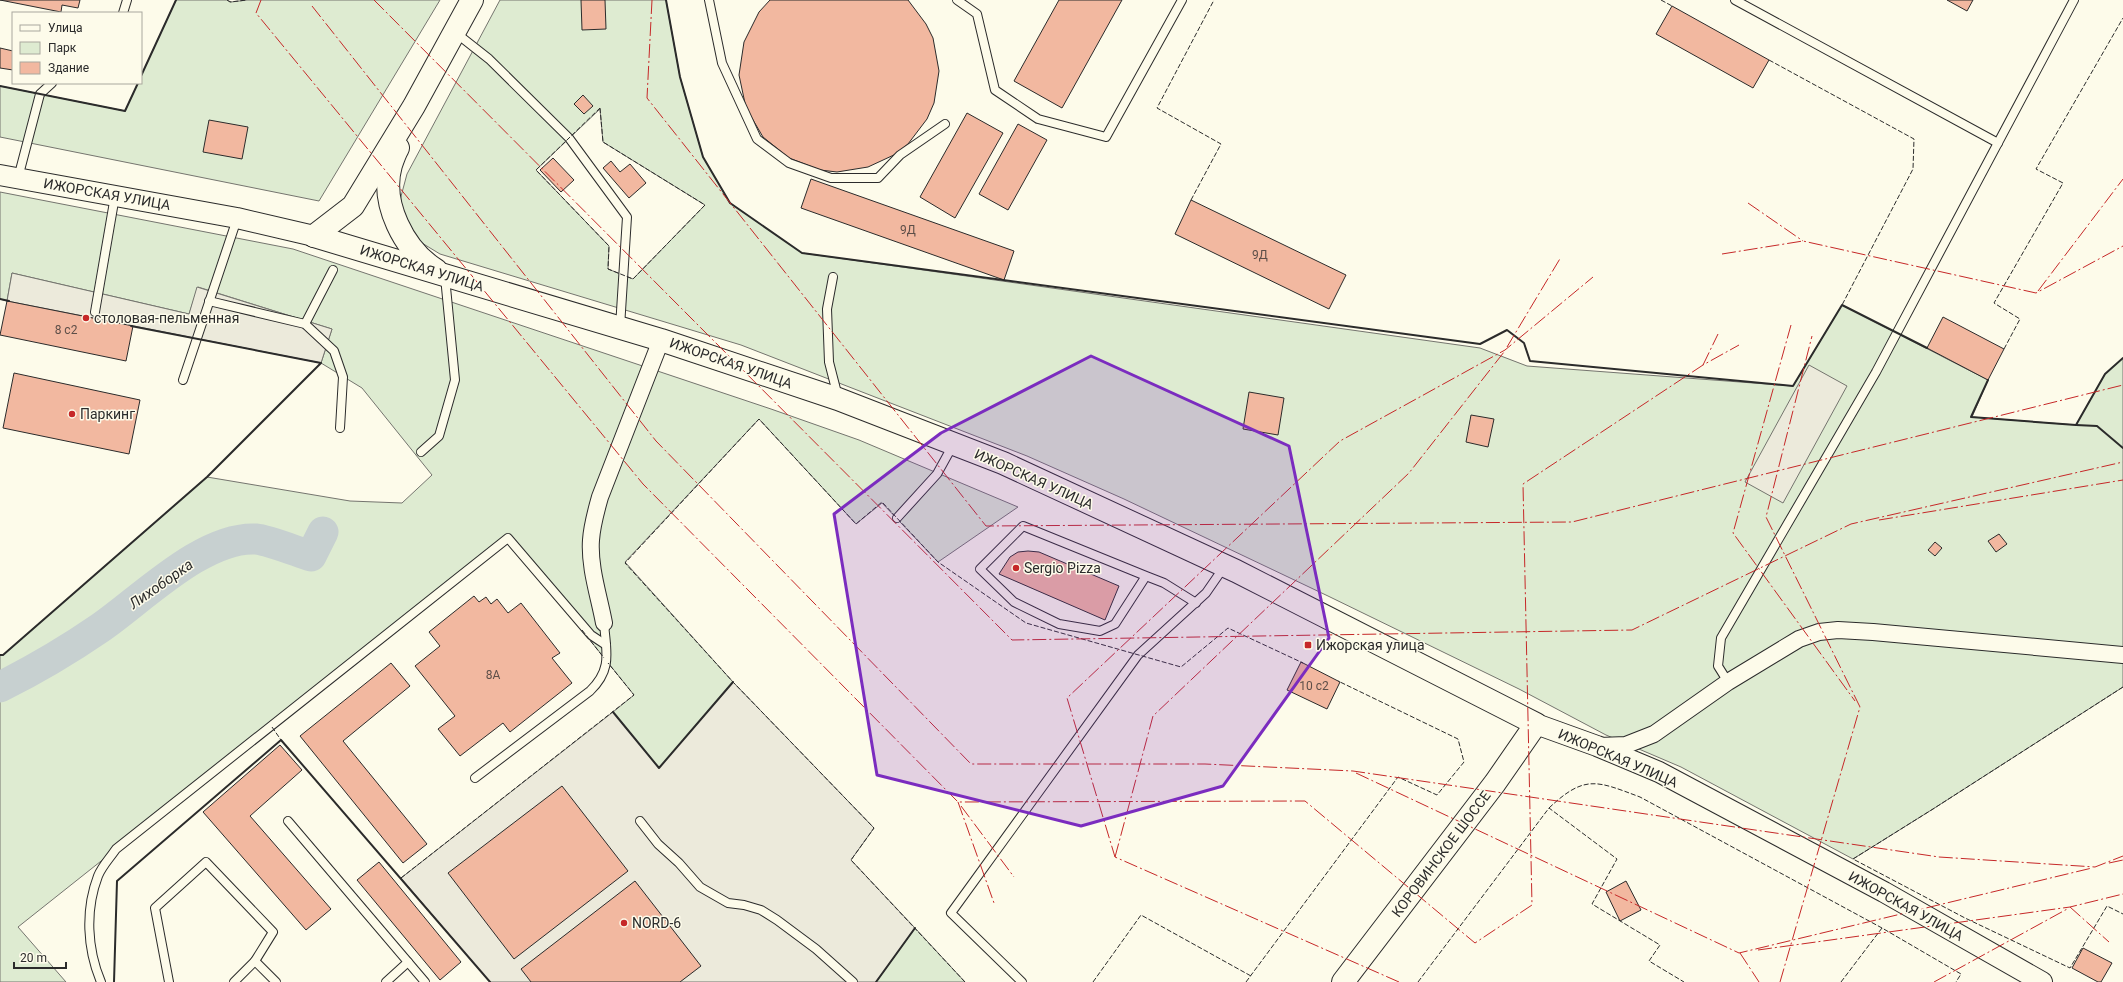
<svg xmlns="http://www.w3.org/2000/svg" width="2123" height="982" font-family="Roboto,sans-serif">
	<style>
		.green { fill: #deebd1; stroke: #74746e; fill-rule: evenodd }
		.parking { fill: #eceadb; stroke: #74746e }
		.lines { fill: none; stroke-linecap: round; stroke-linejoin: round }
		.river { stroke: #c7d0d0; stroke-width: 31 }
		.building { fill: #f2b8a0; stroke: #2b2b2b }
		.service-casing { stroke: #2b2b2b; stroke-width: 10 }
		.minor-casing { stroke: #2b2b2b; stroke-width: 18 }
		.tertiary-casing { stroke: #2b2b2b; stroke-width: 22 }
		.secondary-casing { stroke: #2b2b2b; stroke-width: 24 }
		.service { stroke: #fdfbea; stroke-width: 8 }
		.minor { stroke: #fdfbea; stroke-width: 16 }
		.tertiary { stroke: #fdfbea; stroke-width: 20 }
		.secondary { stroke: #fdfbea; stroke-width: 22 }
		.fence { stroke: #2b2b2b; stroke-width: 1; stroke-dasharray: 5 2; stroke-linecap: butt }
		.wall { stroke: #2b2b2b; stroke-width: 2 }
		.power { stroke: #c62828; stroke-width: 1; stroke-dasharray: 14 3 2 3; stroke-linecap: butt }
		.marked { fill: #7b2cbf; fill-opacity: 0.2; stroke: #7b2cbf; stroke-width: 3; stroke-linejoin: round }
		.poi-dot { fill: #c62828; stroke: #fdfbea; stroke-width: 1.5 }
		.labels { text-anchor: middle; stroke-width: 3; stroke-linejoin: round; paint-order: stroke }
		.number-label { font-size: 12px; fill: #5d4e48 }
		.street-label { font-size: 14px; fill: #2b2b2b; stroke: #fdfbea }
		.poi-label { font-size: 14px; fill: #2b2b2b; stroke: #fdfbea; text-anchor: start }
		.water-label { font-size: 15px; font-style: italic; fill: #2b2b2b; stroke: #fdfbea }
	</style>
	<rect width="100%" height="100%" fill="#fdfbea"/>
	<g class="green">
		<path d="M176,0H227L231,2L247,0H440L319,201L0,137V86L125,111L138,83H141V76Z"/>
		<path d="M500,0H666L680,77L703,157L730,203L802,253L1480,348L1527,366L1793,386L1842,305L1988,380L1972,417L2076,425L2105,374L2123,358V687L1933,809L1853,859L1681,767L1606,735L1519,689L1328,596L1124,499L1027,456L741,345L440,254L412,237L400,200L407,174ZM600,109L603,142L705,205L633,279L608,269L609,246L536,170Z"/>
		<path d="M0,192L293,249L771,409L859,440L1018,507L938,562L882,503L856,524L759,419L625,562L733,682L659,768L613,712L634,695L508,538L18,927L66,982H0V655H3L207,477L350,501L402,503L432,475L362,388L321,363L332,329L198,287L189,314L12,273L7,301L0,299Z"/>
		<path d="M915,928L965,982H876Z"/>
	</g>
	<g class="parking">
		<path d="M12,273L189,314L197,287L332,329L321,363L7,301Z"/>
		<path d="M1809,365L1847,386L1783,503L1745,482Z"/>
		<path d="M733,682L874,828L851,860L915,928L876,982H490L401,878L613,712L659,768Z"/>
	</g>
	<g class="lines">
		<path class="river" d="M0,687C34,670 68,650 100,628C141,600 203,536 256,539C268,540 298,552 311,556L323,532"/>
	</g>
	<g class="building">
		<path d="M0,0H80L78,8L62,5L61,12Z"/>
		<path d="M581,0H605L606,29L582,30Z"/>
		<path d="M770,0H908L926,24L933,38L939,71L934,103L927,119L908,144L896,154L868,167L837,172L820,170L789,158L763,137L746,108L739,75L744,42L759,12Z"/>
		<path d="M1059,0H1122L1062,108L1014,81Z"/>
		<path d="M1947,0H1973L1967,11Z"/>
		<path d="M1672,6L1769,60L1753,88L1656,34Z"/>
		<path d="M0,48L13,51V70L0,68Z"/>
		<path d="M583,95L593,106L584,114L574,104Z"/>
		<path d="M967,113L1003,133L955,218L920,197Z"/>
		<path d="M209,120L248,127L242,159L203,152Z"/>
		<path d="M1018,124L1047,140L1008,210L979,194Z"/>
		<path d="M553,158L574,180L561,192L540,170Z"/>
		<path d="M611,161L620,172L630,164L646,183L629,198L603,168Z"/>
		<path d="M811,179L1014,251L1004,280L801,208Z"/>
		<path d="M1191,200L1346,275L1329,309L1175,234Z"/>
		<path d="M7,301L133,326L126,361L0,335Z"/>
		<path d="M1943,317L2004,349L1988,380L1927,348Z"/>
		<path d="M14,373L140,400L129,454L3,428Z"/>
		<path d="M1249,392L1284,398L1278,435L1243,429Z"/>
		<path d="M1471,415L1494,419L1488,447L1466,442Z"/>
		<path d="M1999,534L2007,544L1996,552L1988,541Z"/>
		<path d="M1935,542L1942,548L1935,556L1928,550Z"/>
		<path d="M1028,551L1039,552L1119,586L1105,620L999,574L1010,557L1018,552Z"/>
		<path d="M474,596L479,602L486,597L491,604L497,599L508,613L521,603L560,653L552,658L572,683L510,732L503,723L460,756L438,729L455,716L415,666L440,646L429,632Z"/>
		<path d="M1301,662L1340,682L1327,709L1287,690Z"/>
		<path d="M391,663L410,686L343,741L427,844L403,863L300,736Z"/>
		<path d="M280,745L302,770L250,816L331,909L306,930L203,812Z"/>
		<path d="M562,786L628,871L514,959L448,873Z"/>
		<path d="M379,862L461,962L440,980L357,880Z"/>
		<path d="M635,881L701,966L680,982H531L521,969Z"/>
		<path d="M1626,881L1641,910L1620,921L1606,892Z"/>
		<path d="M2083,948L2112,963L2101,982H2098L2072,968Z"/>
	</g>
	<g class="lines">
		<g class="service-casing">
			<g id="service">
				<path d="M709,0L722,63L757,139L789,163L831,178H878L900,155L945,124"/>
				<path d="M957,0L977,14L995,90L1038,119L1106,137L1182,0"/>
				<path d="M1735,0L1998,143"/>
				<path d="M123,13L127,0"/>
				<path d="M456,33L489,59L569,138L627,217L620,327"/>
				<path d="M18,178L40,94L52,83"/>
				<path d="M833,277L827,309L829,362L838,397"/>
				<path d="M209,301L305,324L334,351L343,377L340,428"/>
				<path d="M95,312L115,196"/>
				<path d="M305,324L333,270"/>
				<path d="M183,380L237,219"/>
				<path d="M421,452L439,436L455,380L445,277"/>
				<path d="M897,518L937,474L953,445"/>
				<path d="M1146,576L1115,624L1100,631L1059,624L1014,602L980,569L1023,526L1146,576L1164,583L1196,603"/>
				<path d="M1728,682L1718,666L1721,638L1876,372L2074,0"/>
				<path d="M475,778L590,691C613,669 606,651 604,623"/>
				<path d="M288,821L425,982"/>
				<path d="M640,821L658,844L679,863L700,887L728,903L744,905L761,910L777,920L816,949L853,982"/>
				<path d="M255,961L276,982"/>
				<path d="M101,982C87,949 85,910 98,876C102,866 110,858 116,849L508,538L591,635L606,645"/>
				<path d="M169,982L155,908L206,862L273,932L255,961L234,982"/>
				<path d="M386,982L408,962"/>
				<path d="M1022,982L951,913L1138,655L1206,593L1224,567"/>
			</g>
		</g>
		<g class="minor-casing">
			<g id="minor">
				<path d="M604,623C599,596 589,567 591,540C592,525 596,511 600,497L661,340"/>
				<path d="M1599,746L1626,745L1654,734L1728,682L1799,639L1819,632L1838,630L1873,632L2123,655"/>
			</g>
		</g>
		<g class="tertiary-casing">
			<g id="tertiary">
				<path d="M0,175L237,218L314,236"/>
				<path d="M1536,724L1597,746L1659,772L1884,892L2042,982"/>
			</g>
		</g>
		<g class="secondary-casing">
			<g id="secondary">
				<path d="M398,148C395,153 393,159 391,165C380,203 404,250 436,270"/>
				<path d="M314,236L661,340L838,399L1003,463L1236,571L1536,724L1495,783L1343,982"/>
				<path d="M314,236L353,206L414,106L472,0"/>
			</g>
		</g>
		<use href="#service" class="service"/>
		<use href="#minor" class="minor"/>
		<use href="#tertiary" class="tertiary"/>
		<use href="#secondary" class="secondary"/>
		<g class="fence">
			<path d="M227,0L230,2L247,0"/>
			<path d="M1661,0L1672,6"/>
			<path d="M1769,60L1914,139L1913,169L1842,305"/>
			<path d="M600,108L603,142L705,205L633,279L608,269L609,246L536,170Z"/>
			<path d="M1191,200L1221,144L1157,108L1214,0"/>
			<path d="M2004,349L2020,319L1994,303L2063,183L2036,169L2123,18"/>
			<path d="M582,630L604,658"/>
			<path d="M2123,687L1933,809L1853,859L1965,918L2070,968L2107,906L2123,914"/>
			<path d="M272,727L281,740"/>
			<path d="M1549,808C1585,774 1597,781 1640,797L1882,928"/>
			<path d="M401,878L634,695L608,663"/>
			<path d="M965,982L851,860L874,828L733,682L625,563L759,419L856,524L882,502L938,562L1026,623L1181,667L1228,628L1303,663"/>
			<path d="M1093,982L1141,915L1251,976"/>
			<path d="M1246,982L1398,777L1437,795L1464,762L1458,739L1338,681"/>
			<path d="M1418,982L1549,808L1617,859L1592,904L1660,945L1649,961L1684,982"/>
			<path d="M1841,982L1882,928L1961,974L1956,982"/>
		</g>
		<g class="wall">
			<path d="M666,0L680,77L703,157L730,203L802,253L1480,344L1507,330L1524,343L1530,361L1793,386L1842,305L1927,348"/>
			<path d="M141,76L176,0"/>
			<path d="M0,86L125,111L138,83"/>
			<path d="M0,299L9,301"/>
			<path d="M1988,380L1971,417L2076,425L2105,374L2123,358"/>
			<path d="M2076,425L2097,426L2123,448"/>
			<path d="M0,655H3L207,477L321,363L131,326"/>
			<path d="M613,712L659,768L733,682"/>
			<path d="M114,982L117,881L281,740L490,982"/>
			<path d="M876,982L915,928"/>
		</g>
		<g class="power">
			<path d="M261,0L256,13L643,484L958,802L1305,801L1475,943L1532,905L1523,484L1703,365L1739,345"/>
			<path d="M374,0L1012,640L1632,630L1851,524L2123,462"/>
			<path d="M652,0L647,98L986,526L1572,522L2123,385"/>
			<path d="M312,6L656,441L971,764H1205L1353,771L1939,857L2095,867L2123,856"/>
			<path d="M1748,203L1803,241"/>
			<path d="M1722,254L1803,241L2036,293L2123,246"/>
			<path d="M2038,291L2123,179"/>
			<path d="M1791,325L1733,533L1855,701"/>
			<path d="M1507,347L1561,257"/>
			<path d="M1703,365L1718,334"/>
			<path d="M1879,520L2123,480"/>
			<path d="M1356,773L1739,953L2092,868"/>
			<path d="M958,802L994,903"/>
			<path d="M961,806L1014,877"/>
			<path d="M1115,857L1153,716L1409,473L1504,352"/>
			<path d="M2109,863L2123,860"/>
			<path d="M2070,907L2109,942"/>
			<path d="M1758,950L2070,907L2123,894"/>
			<path d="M1740,953L1759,982"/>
			<path d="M1399,982L1115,857L1067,698L1340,441L1505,350L1593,277"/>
			<path d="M1780,982L1860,707L1766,517L1812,336"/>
			<path d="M1934,982L2069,908"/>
		</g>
	</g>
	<path class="marked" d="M1091,356L1289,446L1329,638L1223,786L1081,826L877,775L834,514L941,433Z"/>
	<g class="poi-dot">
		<circle cx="86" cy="318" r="4"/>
		<circle cx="72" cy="414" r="4"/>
		<circle cx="1016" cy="568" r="4"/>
		<rect x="1304" y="641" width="8" height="8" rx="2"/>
		<circle cx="624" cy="923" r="4"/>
	</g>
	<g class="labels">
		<g class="number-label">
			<text x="908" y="234">9Д</text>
			<text x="1260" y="259">9Д</text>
			<text x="66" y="334">8 с2</text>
			<text x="493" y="679">8А</text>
			<text x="1314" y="690">10 с2</text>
		</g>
		<g class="street-label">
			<text transform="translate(107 194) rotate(10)" y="5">ИЖОРСКАЯ УЛИЦА</text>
			<text transform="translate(422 268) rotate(17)" y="5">ИЖОРСКАЯ УЛИЦА</text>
			<text transform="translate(731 363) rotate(19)" y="5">ИЖОРСКАЯ УЛИЦА</text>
			<text transform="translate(1034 479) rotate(24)" y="5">ИЖОРСКАЯ УЛИЦА</text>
			<text transform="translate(1618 758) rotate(23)" y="5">ИЖОРСКАЯ УЛИЦА</text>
			<text transform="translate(1441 854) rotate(-53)" y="5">КОРОВИНСКОЕ ШОССЕ</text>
			<text transform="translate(1906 906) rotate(29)" y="5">ИЖОРСКАЯ УЛИЦА</text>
		</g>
		<g class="poi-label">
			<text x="94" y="323">столовая-пельменная</text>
			<text x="80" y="419">Паркинг</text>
			<text x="1024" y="573">Sergio Pizza</text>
			<text x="1316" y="650">Ижорская улица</text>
			<text x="632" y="928">NORD-6</text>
		</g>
		<g class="water-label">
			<text transform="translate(161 584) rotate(-35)" y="5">Лихоборка</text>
		</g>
	</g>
	<rect x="12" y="12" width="130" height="72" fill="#fdfbea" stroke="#a9a89e"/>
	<rect x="20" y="25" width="20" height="6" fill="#fdfbea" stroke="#a9a89e"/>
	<text x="48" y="32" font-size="12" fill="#2b2b2b">Улица</text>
	<rect x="20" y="42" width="20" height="12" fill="#deebd1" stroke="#a9a89e"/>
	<text x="48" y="52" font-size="12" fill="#2b2b2b">Парк</text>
	<rect x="20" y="62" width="20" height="12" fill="#f2b8a0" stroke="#a9a89e"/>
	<text x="48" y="72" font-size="12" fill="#2b2b2b">Здание</text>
	<path d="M14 962v6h52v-6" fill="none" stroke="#2b2b2b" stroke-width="2"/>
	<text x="20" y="962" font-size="12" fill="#2b2b2b" stroke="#fdfbea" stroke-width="3" paint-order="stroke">20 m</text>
</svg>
